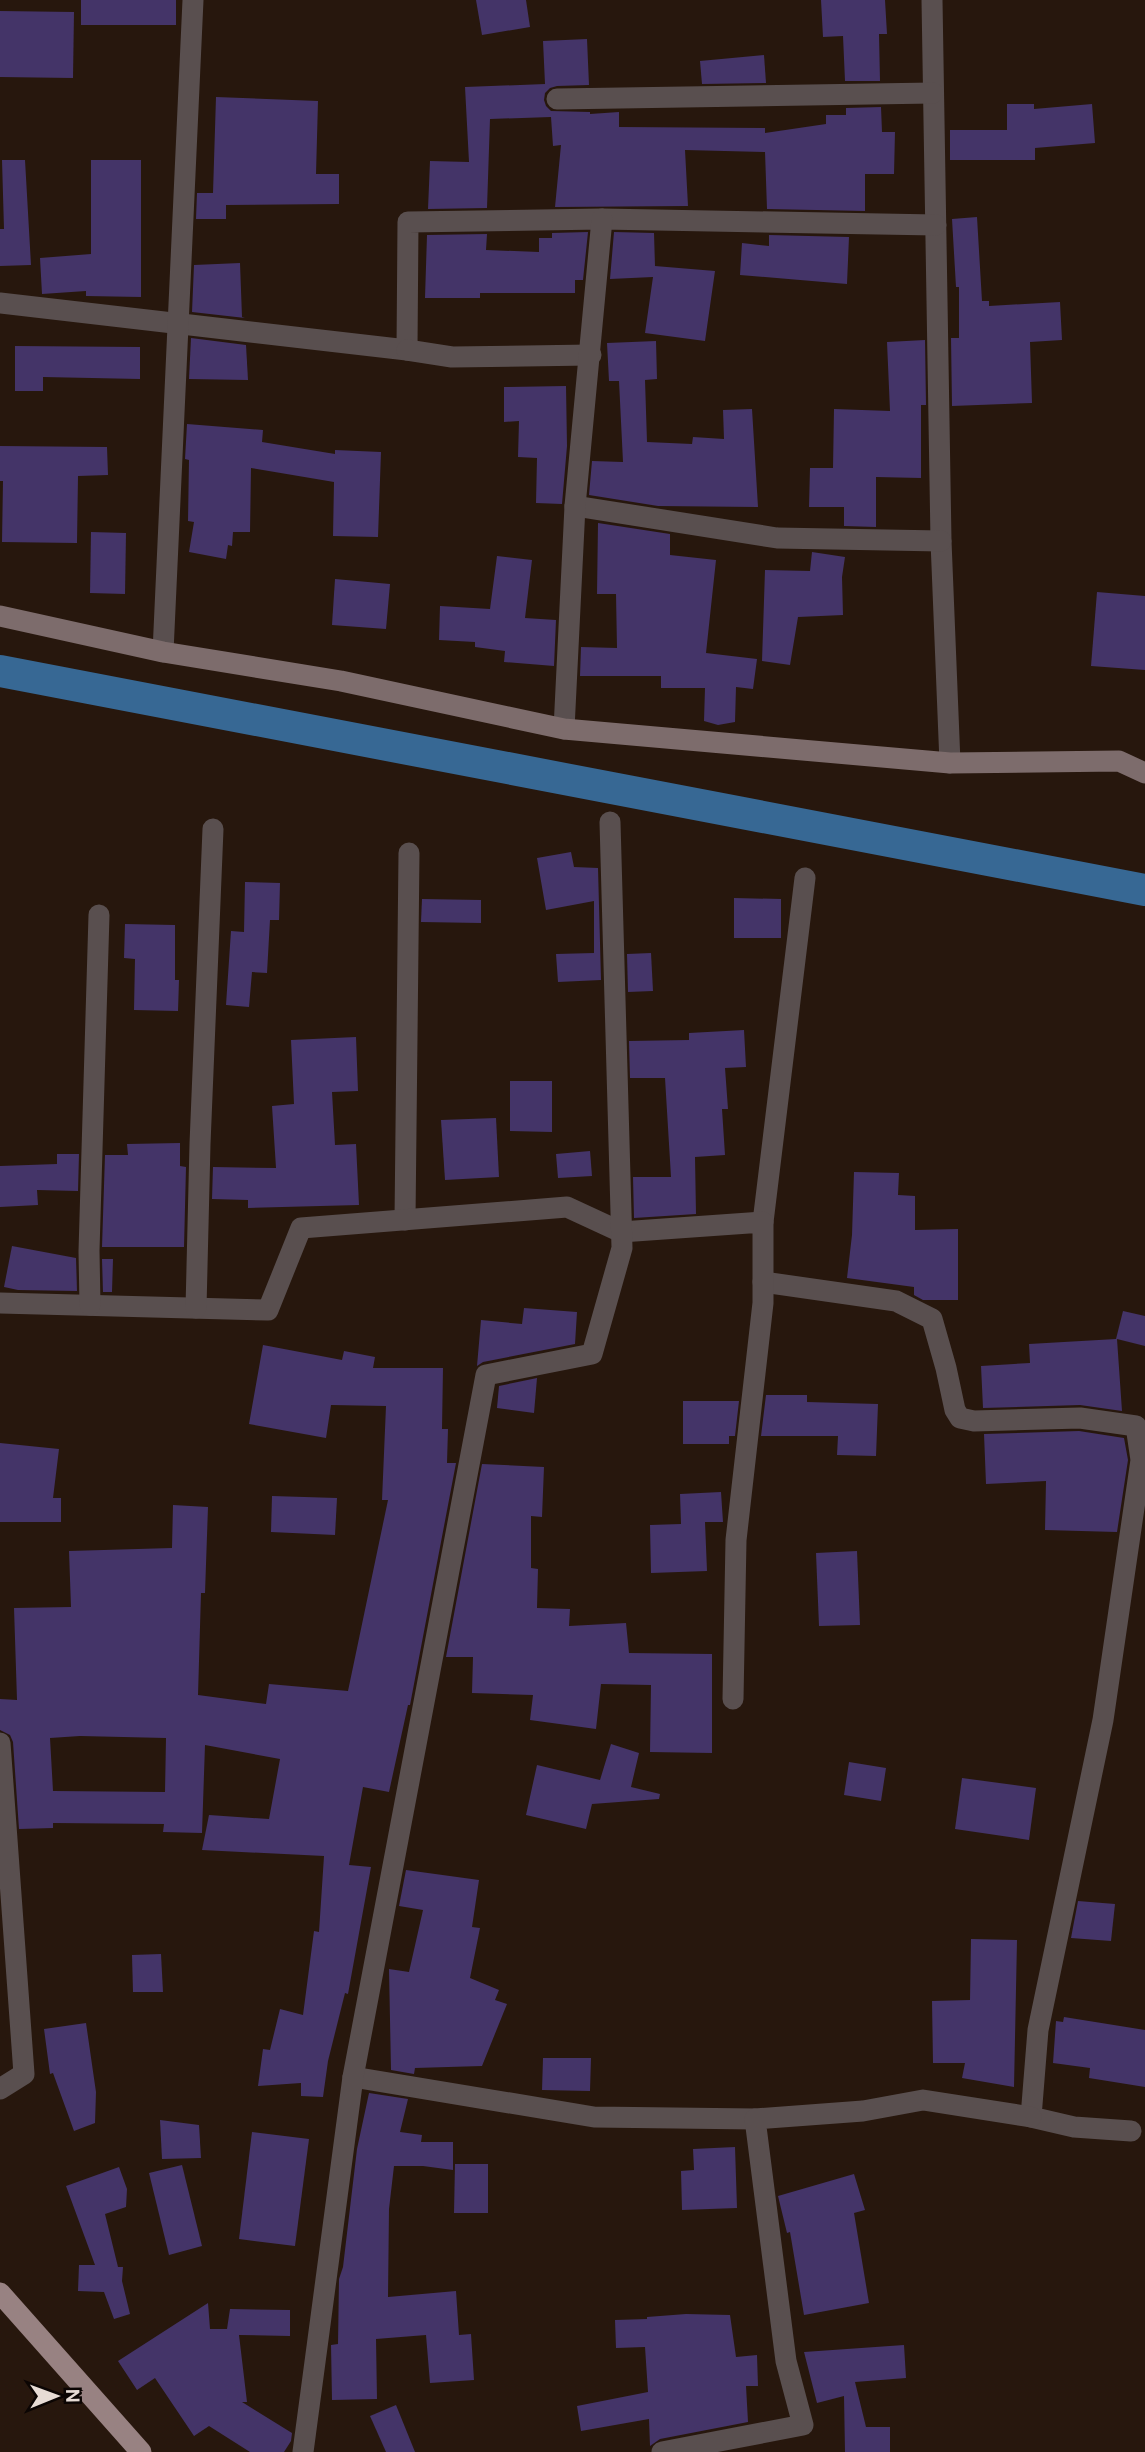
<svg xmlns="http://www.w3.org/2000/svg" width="1145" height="2452" font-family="'DM Sans',sans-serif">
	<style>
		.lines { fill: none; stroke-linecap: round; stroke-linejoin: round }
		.canal { stroke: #376894; stroke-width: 32 }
		.building { fill: #443468; fill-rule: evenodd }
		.street { stroke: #594f4f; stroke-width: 21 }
		.secondary { stroke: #7d6c6c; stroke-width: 21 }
		.primary { stroke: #988282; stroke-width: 21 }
	</style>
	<rect width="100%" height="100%" fill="#27170d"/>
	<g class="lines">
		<path class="canal" d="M0,671L1145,890"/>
	</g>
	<g class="building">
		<rect x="81" y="0" width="95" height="25"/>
		<path d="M476,0H526L530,27L482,35Z"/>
		<path d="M821,0H885L887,34H879L880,81H845L843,36L823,37Z"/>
		<path d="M0,11L74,12L73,78L0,77Z"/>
		<path d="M587,39L589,85L557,86L550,88L545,93L544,100L546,106L551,111L590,112V114L619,112V127L765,128V133L826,124V115H846V108L881,107L882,132H895L894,174H865V211L767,209L765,152L685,150L688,206L555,207L561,145L553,146L551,117L490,119L487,208L428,209L430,161L469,162L465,87L545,84L543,41Z"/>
		<path d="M764,55L766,83L702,84L700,61Z"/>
		<path d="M216,97L318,101L316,174H339V204L226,205V219H196L197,193H213Z"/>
		<path d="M1007,104H1034V109L1092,104L1095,143L1035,148V160H950V130H1007Z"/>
		<path d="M2,160H25L31,265L0,266V229H4Z"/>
		<path d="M91,160H141V297L86,296V291L42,294L40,258L91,254Z"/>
		<path d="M977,217L982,301H989V306L1060,302L1062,340L1030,342L1032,403L952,406L951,338H959V287H956L952,219Z"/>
		<path d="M588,232L583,280H575V293H480V298H425L427,235L487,234L486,250L539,252V238H552V233Z"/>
		<path d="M614,232L654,233L655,266L715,271L705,341L645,333L653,277L610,279Z"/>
		<path d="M769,235L849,237L847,284L740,275L742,243L769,246Z"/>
		<path d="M240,263L242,317L245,318L192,312L194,265Z"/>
		<path d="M191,338L246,345L248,380L189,379Z"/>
		<path d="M925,340L926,405H921V478L876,477V527L844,526V507H809L810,468H833L834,409L890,411L887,342Z"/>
		<path d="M656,341L657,379L645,380L647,442L692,444L693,437L724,439L723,410L752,409L758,507L658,506L589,495L592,461L623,462L619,381H609L607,343Z"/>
		<path d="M15,346L140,347V379L43,377V391H15Z"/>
		<path d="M566,386L567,446L562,504L536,503L537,458L518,457L519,421L504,422V387Z"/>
		<path d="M187,424L263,430L262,442L335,454V450L381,452L378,537L333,536L334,482L251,468L250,532H233L232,546L228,545L226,559L189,552L194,522L188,521L189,460L185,459Z"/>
		<path d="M0,446L107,447L108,475L78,476L77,543L2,542L3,481H0Z"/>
		<path d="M598,523L670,534V555L716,560L706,653L757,659L753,689L736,687L735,722L718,725L704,721L705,688H661V676H580L581,647L617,648L616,594H597Z"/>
		<path d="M91,532L126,533L125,594L90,593Z"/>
		<path d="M812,552L845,557L842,577L843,615L798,617L790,665L762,661L765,570L810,571Z"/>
		<path d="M497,556L532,560L525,618L556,620L554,666L504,662L505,651L475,647V642L439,640L440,606L490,609Z"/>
		<path d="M335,579L390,584L386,629L332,625Z"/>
		<path d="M1097,592L1145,596V670L1091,666Z"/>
		<path d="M571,852L574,867L598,868L601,980L558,982L556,954L594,953V901L546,910L537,858Z"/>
		<path d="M245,882L280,883L279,920H270L267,973L252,972L249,1007L226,1005L231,931L244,932Z"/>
		<path d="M734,898L781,899V938H734Z"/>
		<path d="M422,899L481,900V923L421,922Z"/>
		<path d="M125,924L175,925V980H179L178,1011L134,1010L135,959L124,958Z"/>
		<path d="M651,953L653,991L628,992L627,954Z"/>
		<path d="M744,1030L746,1067L725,1068L728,1109H722L725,1155L695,1157L696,1214L634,1218L633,1177H671L665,1078H630L629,1041L689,1040V1033Z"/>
		<path d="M356,1037L358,1091L332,1092L335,1145L356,1144L359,1205L248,1208V1200L212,1199L213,1167L276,1168L272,1106L294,1104L291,1040Z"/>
		<path d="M510,1081H552V1132L510,1131Z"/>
		<path d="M496,1118L499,1177L445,1180L441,1120Z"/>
		<path d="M180,1143V1166L186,1167L184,1247H102L105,1155H128L127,1144Z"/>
		<path d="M590,1151L592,1176L558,1178L556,1154Z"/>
		<path d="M57,1154H79L78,1191L37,1190L38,1205L0,1207V1166L57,1164Z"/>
		<path d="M854,1172L899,1173L898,1195L915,1196V1230L958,1229V1300H923L914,1295V1287L847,1278L852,1235Z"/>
		<path d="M12,1246L76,1258L77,1291L18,1290L4,1287Z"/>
		<path d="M102,1259H113L112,1292H103Z"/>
		<path d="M524,1308L577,1312L575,1344L483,1362L477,1366L481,1320L522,1324Z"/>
		<path d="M1123,1311L1145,1316V1346L1117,1339L1122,1411L1080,1405L983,1408L981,1366L1030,1363L1029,1344L1116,1339Z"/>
		<path d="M263,1345L342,1360L344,1351L375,1357L373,1368H443L442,1429H448L447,1463H456L410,1705H408L389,1792L363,1787L349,1865L371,1867L348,1994L345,1993L328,2061L323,2097L301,2096V2083L258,2086L263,2049L270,2050L280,2009L303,2015L314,1931L319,1932L324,1856L202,1850L209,1815L269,1819L280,1759L205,1745L202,1833L163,1832L164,1824L53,1823V1828L19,1829L13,1742L10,1735L0,1730V1699L17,1700L14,1608L71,1607L69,1551L172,1548L173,1505L208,1507L205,1593H201L198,1695L266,1704L269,1684L348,1691L388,1500H382L386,1406L331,1405L326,1438L249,1424ZM80,1736L166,1738L165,1792L53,1791L50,1738Z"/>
		<path d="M537,1378L534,1413L497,1408L499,1386Z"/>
		<path d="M766,1395H807V1402L878,1404L876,1456L837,1455L838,1436H761Z"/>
		<path d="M683,1401H739L735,1436H729V1444H683Z"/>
		<path d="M1079,1431L1124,1438L1128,1460L1117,1532L1045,1530L1046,1481L986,1484L984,1434Z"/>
		<path d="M0,1443L59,1449L53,1498H61V1522H0Z"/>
		<path d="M482,1464L544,1467L542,1517L531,1516V1568L538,1569L537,1608L570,1609L569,1626L626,1623L629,1653L712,1654V1753L650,1752L651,1685L601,1684L596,1729L530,1720L533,1695L472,1693L473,1657H446Z"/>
		<path d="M721,1492L723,1522H705L707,1571L651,1573L650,1525L681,1524L680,1494Z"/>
		<path d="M272,1496L337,1498L335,1535L271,1532Z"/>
		<path d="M857,1551L860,1625L819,1626L816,1553Z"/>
		<path d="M611,1744L639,1753L631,1787L660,1794L659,1799L592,1804L586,1829L526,1815L537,1765L600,1780Z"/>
		<path d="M849,1762L886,1768L881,1801L844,1795Z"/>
		<path d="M962,1778L1036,1788L1029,1840L955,1829Z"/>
		<path d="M406,1870L479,1880L472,1927L480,1928L470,1978L499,1990L495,2000L507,2004L482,2066L415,2068L414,2074L391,2070L389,1969L409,1972L423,1910L399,1906Z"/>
		<path d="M1078,1901L1115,1904L1111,1941L1071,1938Z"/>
		<path d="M971,1939L1017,1940L1014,2087L962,2078L965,2063H933L932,2001L970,2000Z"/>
		<path d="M161,1954L163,1992H133L132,1955Z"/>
		<path d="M1064,2017L1145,2030V2087L1089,2078L1090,2068L1053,2063L1056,2021L1063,2022Z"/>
		<path d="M86,2023L96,2092L95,2123L74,2131L53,2073L50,2074L44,2029Z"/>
		<path d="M543,2058H591L590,2091L542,2090Z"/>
		<path d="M369,2093L408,2099L400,2132L422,2135L421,2142H453V2170L423,2166H394L389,2209L388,2297L456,2291L459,2335L471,2334L474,2380L430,2383L426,2335L376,2339L377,2399L332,2400L331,2345L338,2344L339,2279L343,2267L357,2149Z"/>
		<path d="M160,2120L199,2125L201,2158L162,2159Z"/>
		<path d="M252,2132L309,2139L295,2246L239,2239Z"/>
		<path d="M735,2147L737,2208L682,2210L681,2171L694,2170L693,2149Z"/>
		<path d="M455,2164H488V2213H454Z"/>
		<path d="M182,2165L202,2246L169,2255L149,2173Z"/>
		<path d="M119,2167L127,2189L126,2207L105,2214L118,2267H123L122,2281L130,2314L114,2319L104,2292L78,2291L79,2265H95L66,2186Z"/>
		<path d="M854,2174L865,2210L854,2213L869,2303L804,2315L790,2232L787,2233L778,2196Z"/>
		<path d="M208,2303L210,2329H227L230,2309L290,2310V2336L239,2335L247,2402H242L292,2433L291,2441L284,2452H250L209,2426L194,2436L155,2378L137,2390L118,2361Z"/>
		<path d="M686,2314L730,2315L736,2357L757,2355L758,2386H746L748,2422L660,2439L650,2446L649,2419L581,2431L577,2406L648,2392L645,2347L616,2348L615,2320L647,2319V2317Z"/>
		<path d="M904,2345L906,2378L855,2382L866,2427H890V2452H845L844,2396L817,2403L804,2352Z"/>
		<path d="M396,2405L415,2452H386L370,2416Z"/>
	</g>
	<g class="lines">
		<g class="street">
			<path d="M932,0L941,541L950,763"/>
			<path d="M557,99L933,93"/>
			<path d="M0,303L407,350L408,222L602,219L936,225"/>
			<path d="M407,350L452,357L591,355"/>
			<path d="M575,506L777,538L941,541"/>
			<path d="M163,652L193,0"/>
			<path d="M564,729L575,506L602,219"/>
			<path d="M405,1220L409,853"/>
			<path d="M763,1222L805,878"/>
			<path d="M763,1282L896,1301L932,1319L946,1368L955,1410L960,1418L974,1421L1080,1418L1136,1426L1141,1460L1103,1720L1038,2030L1031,2117L1074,2127L1131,2131"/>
			<path d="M0,1303L268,1310L301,1228L567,1207L621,1232L763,1222V1303L736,1540L733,1699"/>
			<path d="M90,1305L89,1251L99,915"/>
			<path d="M196,1308L200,1144L213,829"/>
			<path d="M0,1743L24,2074L0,2089"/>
			<path d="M353,2077L594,2117L755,2119"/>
			<path d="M303,2452L353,2077L486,1375L592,1354L622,1248L610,822"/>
			<path d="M662,2452L803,2425L786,2361L755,2119L863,2111L923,2100L1031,2117"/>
		</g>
		<path class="secondary" d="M0,616L163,652L341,681L564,729L950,763L1119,761L1145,773"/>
		<path class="primary" d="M0,2293L141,2452"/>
	</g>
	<g transform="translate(56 2396) rotate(89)" stroke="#0b0503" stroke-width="5" paint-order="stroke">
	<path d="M0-5L12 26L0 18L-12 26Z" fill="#e7dcd5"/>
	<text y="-10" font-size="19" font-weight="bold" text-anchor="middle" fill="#e7dcd5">N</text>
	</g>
</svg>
